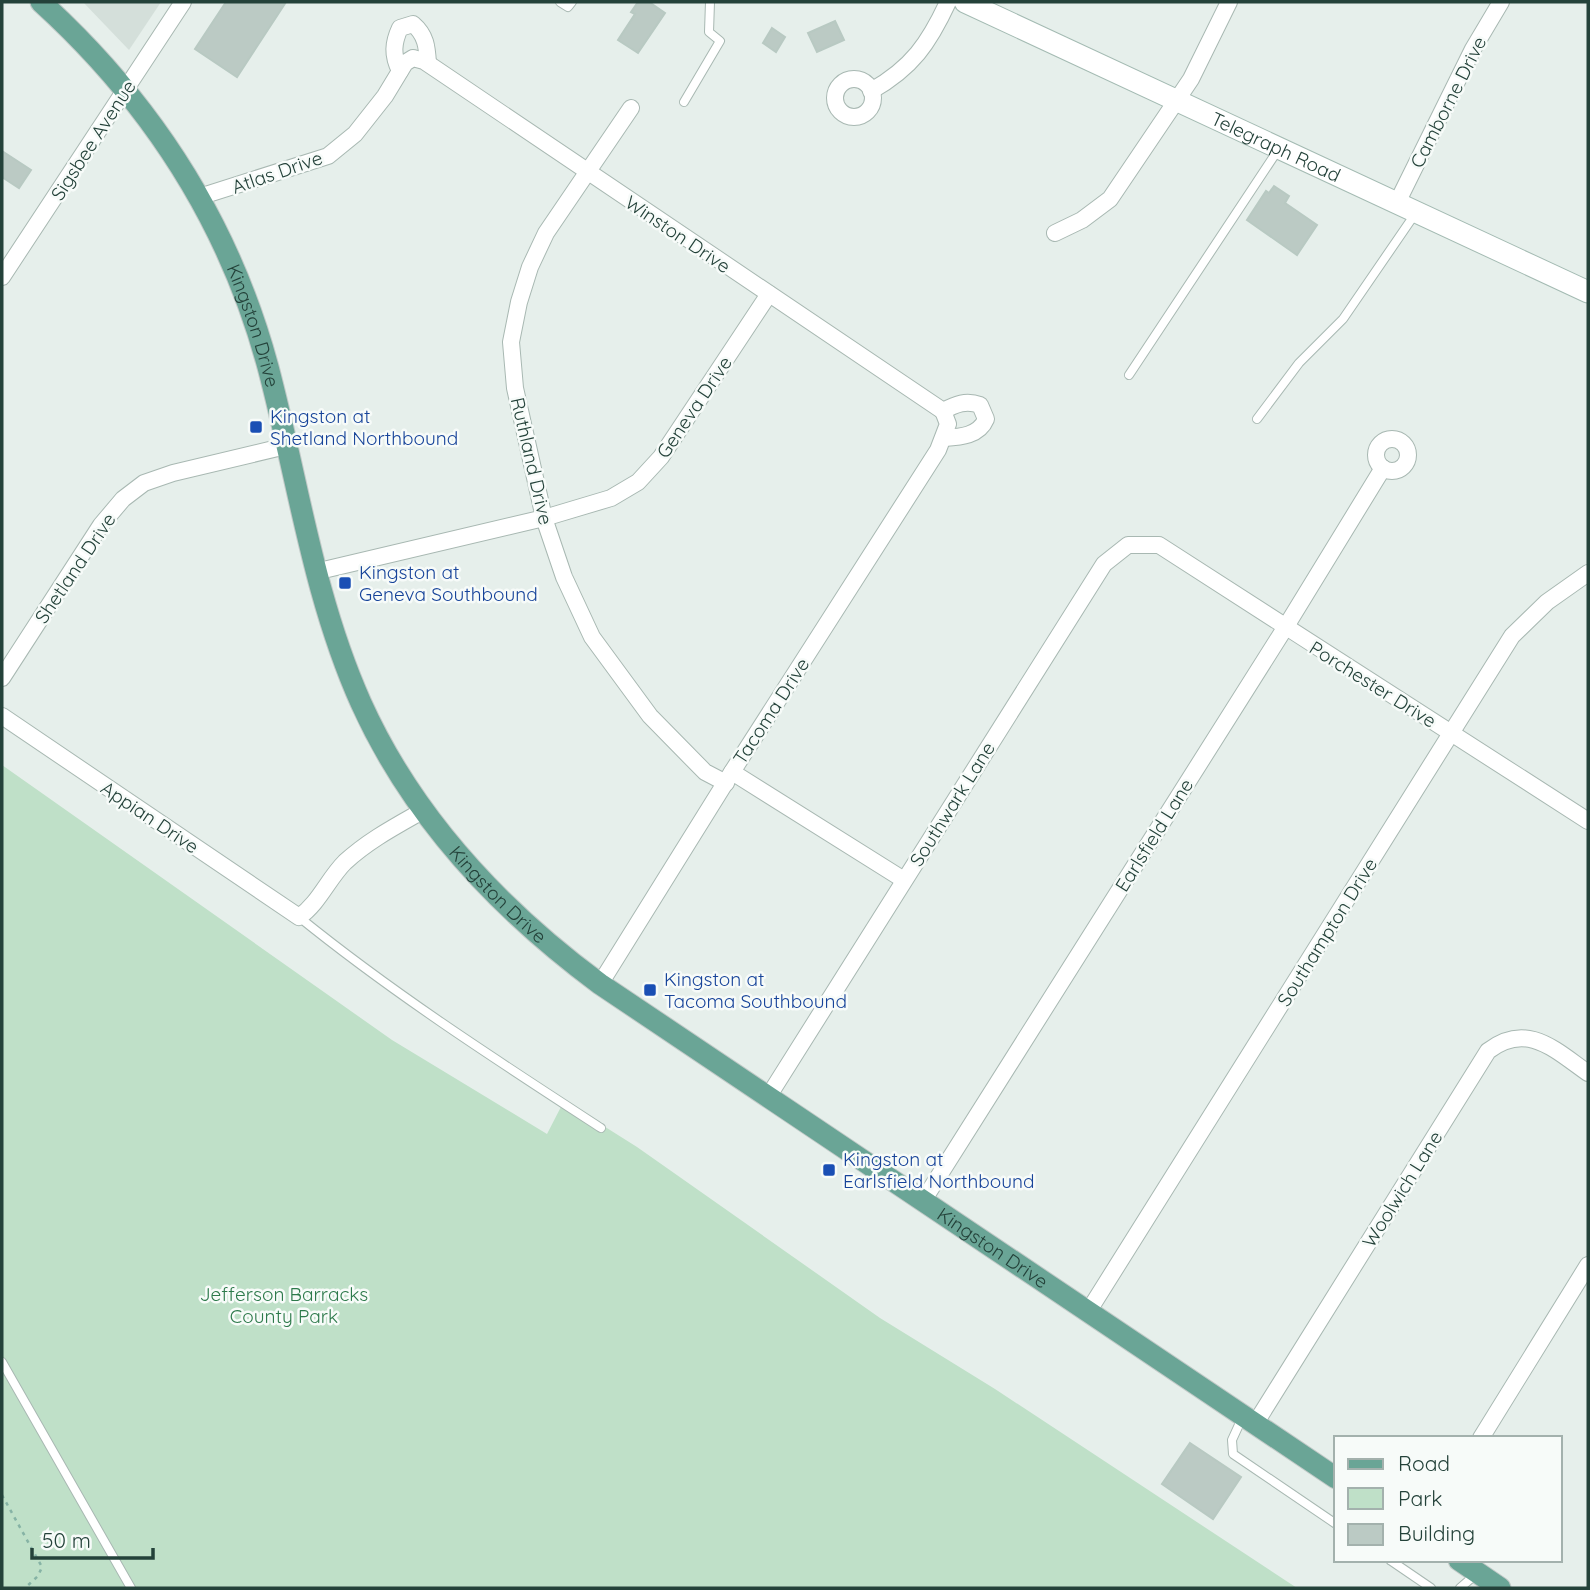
<svg xmlns="http://www.w3.org/2000/svg" width="1590" height="1590" font-family="Quicksand,sans-serif">
	<style>
		.built { fill: #d4dfda }
		.green { fill: #bfe0c8 }
		.building { fill: #bbcac4; stroke: #b8c9c2; stroke-width: 2 }
		.lines { fill: none; stroke-linecap: round; stroke-linejoin: round }
		.lane-casing { stroke: #a8b8b2; stroke-width: 10 }
		.street-casing { stroke: #a8b8b2; stroke-width: 18 }
		.secondary-casing { stroke: #a4bbb3; stroke-width: 23 }
		.primary-casing { stroke: #c2cac8; stroke-width: 23 }
		.path { stroke: #86b3a5; stroke-width: 2.5; stroke-dasharray: 3.5 5; stroke-linecap: butt }
		.lane { stroke: #fff; stroke-width: 8 }
		.street { stroke: #fff; stroke-width: 16 }
		.secondary { stroke: #fff; stroke-width: 21 }
		.primary { stroke: #6aa596; stroke-width: 21 }
		.transit-dot { fill: #1a4fb4; stroke: #f7fbf9; stroke-width: 2.5 }
		.labels { text-anchor: middle; stroke-width: 5; stroke-linejoin: round; paint-order: stroke }
		.street-label { font-size: 19px; fill: #24423a; stroke: #f7fbf9 }
		.transit-label { font-size: 19px; fill: #164399; stroke: #f7fbf9; text-anchor: start }
		.park-label { font-size: 19px; fill: #2d7a4b; stroke: #f7fbf9 }
	</style>
	<rect width="100%" height="100%" fill="#e6efeb"/>
	<path class="built" d="M83,2H161L129,50Z"/>
	<path class="green" d="M2,765L392,1040L547,1134L564,1101L637,1147L880,1318L995,1389L1297,1588H2Z"/>
	<g class="building">
		<path d="M226,2H286L237,77L195,49Z"/>
		<path d="M638,2H649L665,13L638,53L618,40L635,14L631,12Z"/>
		<path d="M835,21L844,40L817,52L808,33Z"/>
		<path d="M772,28L785,37L776,52L763,43Z"/>
		<path d="M2,151L31,170L19,188L2,177Z"/>
		<path d="M1274,186L1289,196L1285,203L1317,225L1297,255L1247,220L1266,191L1269,193Z"/>
		<path d="M1190,1443L1241,1477L1213,1519L1162,1484Z"/>
	</g>
	<g class="lines">
		<g class="lane-casing">
			<g id="lane">
				<path d="M560,2L568,7L572,2"/>
				<path d="M684,102L720,41L709,32L710,2"/>
				<path d="M1129,375L1278,150"/>
				<path d="M1257,419L1299,363L1343,319L1415,214"/>
				<path d="M299,917C394,994 498,1061 601,1128"/>
				<path d="M2,1362L131,1588"/>
				<path d="M1243,1416L1232,1440L1233,1454L1336,1524"/>
				<path d="M1390,1560L1431,1588"/>
				<path d="M1460,1588L1475,1575"/>
			</g>
		</g>
		<g class="street-casing">
			<g id="street">
				<path d="M400,71C392,55 393,43 400,28L413,24C426,35 427,47 428,63"/>
				<circle cx="854" cy="98" r="19"/>
				<path d="M871,91C912,68 929,43 948,2"/>
				<path d="M631,108L546,233L530,267L519,302L511,342L515,388L544,518L564,577L592,637L650,716L705,772L726,783"/>
				<path d="M199,197L328,156L355,134L385,96L405,63L413,58L424,61L943,411"/>
				<path d="M1397,203L1473,49L1501,2"/>
				<path d="M1055,233L1082,220L1110,199L1191,79L1229,2"/>
				<path d="M2,277L183,2"/>
				<path d="M943,411C956,404 966,400 980,405L986,419C979,436 960,437 944,438"/>
				<circle cx="1392" cy="455" r="16"/>
				<path d="M315,572L544,518L611,498L638,482L661,457L769,294"/>
				<path d="M2,678L101,525L123,499L144,483L173,473L286,446"/>
				<path d="M2,716L299,917C319,903 328,879 345,862C369,840 396,826 424,810"/>
				<path d="M732,772L904,880"/>
				<path d="M600,984L732,772L938,450L948,424L943,411"/>
				<path d="M768,1097L1104,564L1128,545H1159L1588,821"/>
				<path d="M923,1201L1285,628L1383,468"/>
				<path d="M1088,1312L1512,636L1547,602L1588,573"/>
				<path d="M1255,1424L1488,1051C1527,1021 1555,1050 1588,1073"/>
				<path d="M1481,1438L1588,1265"/>
			</g>
		</g>
		<g class="secondary-casing">
			<g id="secondary">
				<path id="s1" d="M965,2L1588,292"/>
			</g>
		</g>
		<g class="primary-casing">
			<g id="primary">
				<path id="s2" d="M41,2C152,103 229,222 268,367C298,480 313,596 361,703C413,818 500,910 600,984L1336,1478"/>
				<path d="M1459,1560L1500,1588"/>
			</g>
		</g>
		<path class="path" d="M2,1495L42,1567L38,1576L25,1588"/>
		<use href="#lane" class="lane"/>
		<use href="#street" class="street"/>
		<use href="#secondary" class="secondary"/>
		<use href="#primary" class="primary"/>
	</g>
	<g class="transit-dot">
		<rect x="249" y="420" width="14" height="14" rx="3.5"/>
		<rect x="338" y="576" width="14" height="14" rx="3.5"/>
		<rect x="643" y="983" width="14" height="14" rx="3.5"/>
		<rect x="822" y="1163" width="14" height="14" rx="3.5"/>
	</g>
	<g class="labels">
		<g class="street-label">
			<text transform="translate(1448 102) rotate(-63)" y="7">Camborne Drive</text>
			<text transform="translate(93 140) rotate(-57)" y="7">Sigsbee Avenue</text>
			<text dy="7" stroke="none"><textPath href="#s1" startOffset="343">Telegraph Road</textPath></text>
			<text transform="translate(277 172) rotate(-19)" y="7">Atlas Drive</text>
			<text transform="translate(678 234) rotate(34)" y="7">Winston Drive</text>
			<text dy="7" stroke="none"><textPath href="#s2" startOffset="392">Kingston Drive</textPath></text>
			<text transform="translate(694 407) rotate(-56)" y="7">Geneva Drive</text>
			<text transform="translate(532 461) rotate(77)" y="7">Ruthland Drive</text>
			<text transform="translate(75 568) rotate(-56)" y="7">Shetland Drive</text>
			<text transform="translate(1373 684) rotate(32)" y="7">Porchester Drive</text>
			<text transform="translate(771 711) rotate(-57)" y="7">Tacoma Drive</text>
			<text transform="translate(952 804) rotate(-58)" y="7">Southwark Lane</text>
			<text transform="translate(150 817) rotate(34)" y="7">Appian Drive</text>
			<text transform="translate(1154 835) rotate(-58)" y="7">Earlsfield Lane</text>
			<text dy="7" stroke="none"><textPath href="#s2" startOffset="1022">Kingston Drive</textPath></text>
			<text transform="translate(1327 932) rotate(-58)" y="7">Southampton Drive</text>
			<text transform="translate(1402 1189) rotate(-58)" y="7">Woolwich Lane</text>
			<text dy="7" stroke="none"><textPath href="#s2" startOffset="1631">Kingston Drive</textPath></text>
		</g>
		<g class="transit-label">
			<text x="270" y="423">Kingston at<tspan x="270" dy="22">Shetland Northbound</tspan></text>
			<text x="359" y="579">Kingston at<tspan x="359" dy="22">Geneva Southbound</tspan></text>
			<text x="664" y="986">Kingston at<tspan x="664" dy="22">Tacoma Southbound</tspan></text>
			<text x="843" y="1166">Kingston at<tspan x="843" dy="22">Earlsfield Northbound</tspan></text>
		</g>
		<g class="park-label">
			<text x="284" y="1301">Jefferson Barracks<tspan x="284" dy="22">County Park</tspan></text>
		</g>
	</g>
	<rect width="1590" height="1590" fill="none" stroke="#24423a" stroke-width="7"/>
	<rect x="1334" y="1436" width="228" height="126" fill="#f7fbf9" stroke="#a3b1ad" stroke-width="2"/>
	<rect x="1348" y="1459" width="35" height="10" fill="#6aa596" stroke="#a3b1ad" stroke-width="2"/>
	<text x="1398" y="1471" font-size="21" fill="#24423a">Road</text>
	<rect x="1348" y="1488" width="35" height="21" fill="#bfe0c8" stroke="#a3b1ad" stroke-width="2"/>
	<text x="1398" y="1506" font-size="21" fill="#24423a">Park</text>
	<rect x="1348" y="1524" width="35" height="21" fill="#bbcac4" stroke="#a3b1ad" stroke-width="2"/>
	<text x="1398" y="1541" font-size="21" fill="#24423a">Building</text>
	<path d="M32 1548v10h121v-10" fill="none" stroke="#24423a" stroke-width="3.5"/>
	<text x="42" y="1548" font-size="21" fill="#24423a" stroke="#f7fbf9" stroke-width="5" paint-order="stroke">50 m</text>
</svg>
